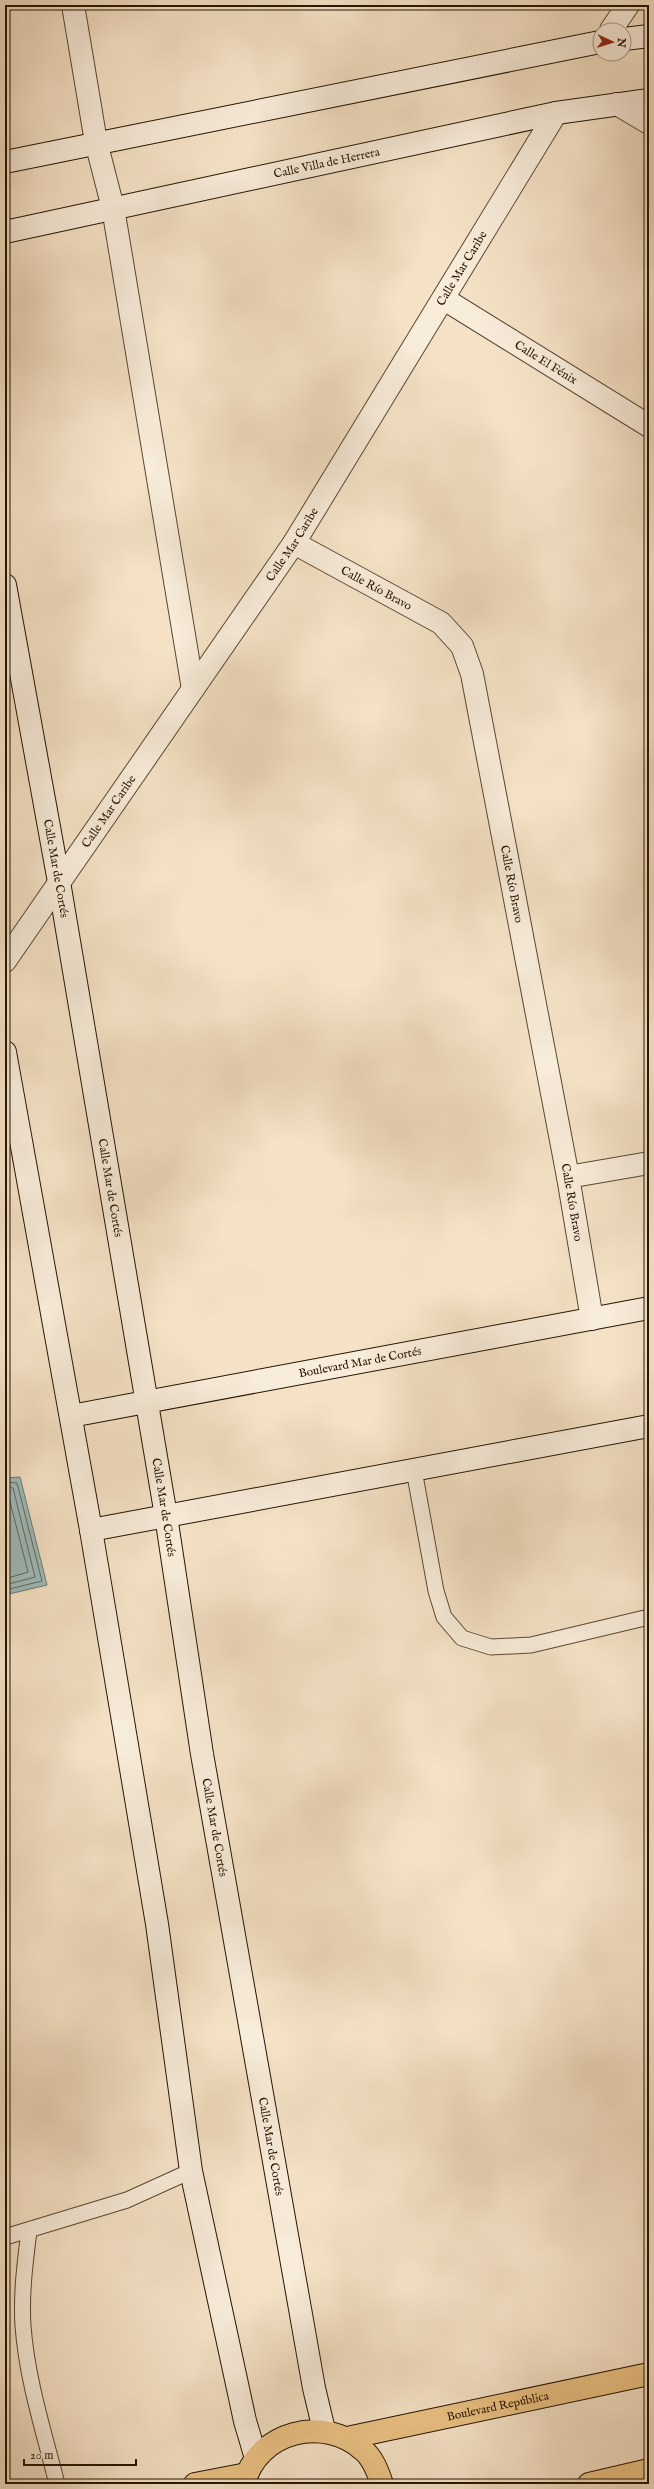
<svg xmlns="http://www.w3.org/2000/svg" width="654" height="2489" font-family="'IM FELL English',serif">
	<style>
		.water { fill: #9dbcbb; stroke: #6d7970 }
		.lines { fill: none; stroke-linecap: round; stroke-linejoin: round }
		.shore { stroke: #61685e; stroke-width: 1 }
		.lane-casing { stroke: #594832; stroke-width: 17 }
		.street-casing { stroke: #594832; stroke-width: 24 }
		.secondary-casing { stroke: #251500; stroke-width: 24 }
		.primary-casing { stroke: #251500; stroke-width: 24 }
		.lane { stroke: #f8ecda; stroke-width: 15 }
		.street { stroke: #f8ecda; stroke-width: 22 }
		.secondary { stroke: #f8ecda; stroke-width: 22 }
		.primary { stroke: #eac183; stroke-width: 22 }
		.labels { text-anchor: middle; stroke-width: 3.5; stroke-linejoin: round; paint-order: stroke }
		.street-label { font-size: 12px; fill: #251500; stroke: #f8ecda }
	</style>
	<rect width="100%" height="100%" fill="#f5e2c6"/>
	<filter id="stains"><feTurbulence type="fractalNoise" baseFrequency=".005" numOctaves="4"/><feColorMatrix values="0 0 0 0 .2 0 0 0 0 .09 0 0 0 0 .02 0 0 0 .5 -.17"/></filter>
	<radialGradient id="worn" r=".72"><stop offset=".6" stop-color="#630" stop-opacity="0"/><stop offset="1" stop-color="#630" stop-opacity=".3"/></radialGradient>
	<path class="water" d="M20,1477L47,1585L5,1595V1478Z"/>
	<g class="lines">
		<g class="shore">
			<path d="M5,1482L17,1483L42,1581L5,1590"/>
			<path d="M5,1487L13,1488L35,1577L5,1585"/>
			<path d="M5,1493L8,1494L28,1572L5,1579"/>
		</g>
		<g class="lane-casing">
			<g id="lane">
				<path d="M414,1470L436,1591L444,1617L462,1638L491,1647L531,1645L649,1617"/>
				<path d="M29,2231C25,2263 21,2294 23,2326C27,2380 44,2432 57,2484"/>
				<path d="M5,2237L127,2200L191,2171"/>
			</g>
		</g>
		<g class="street-casing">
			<g id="street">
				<path d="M73,5L96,142L113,208L193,689"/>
				<path d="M611,30L628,5"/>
				<path d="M617,104L649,123"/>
				<path id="s1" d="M444,299L649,426"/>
				<path id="s2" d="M294,543L441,623L462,646L472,674L568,1177L592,1319"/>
				<path id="s3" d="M5,961L294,543L556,113"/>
				<path d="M568,1177L649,1163"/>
			</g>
		</g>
		<g class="secondary-casing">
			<g id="secondary">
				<path d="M624,39L649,36"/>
				<path d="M5,162L600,42"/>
				<path id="s4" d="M5,232L556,113L649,100"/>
				<path id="s5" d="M5,585L59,882L166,1516L202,1754L314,2388L324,2430"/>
				<path d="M5,1052L91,1530L157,1924L191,2171L245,2421L256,2458"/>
				<path id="s6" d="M71,1416L649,1308"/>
				<path d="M91,1530L649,1426"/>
			</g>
		</g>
		<g class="primary-casing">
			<g id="primary">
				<path id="s7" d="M347,2438L649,2374"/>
				<path d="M195,2484L247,2474"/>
				<path d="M244,2484C257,2431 324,2415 363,2450C373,2458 378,2472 382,2484"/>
				<path d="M589,2484L649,2470"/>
			</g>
		</g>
		<use href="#lane" class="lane"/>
		<use href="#street" class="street"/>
		<use href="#secondary" class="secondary"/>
		<use href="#primary" class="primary"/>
	</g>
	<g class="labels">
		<g class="street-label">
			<text dy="4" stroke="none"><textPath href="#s4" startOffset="329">Calle Villa de Herrera</textPath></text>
			<text dy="4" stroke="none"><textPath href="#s3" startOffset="830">Calle Mar Caribe</textPath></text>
			<text dy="4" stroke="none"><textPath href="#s1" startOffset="120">Calle El Fénix</textPath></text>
			<text dy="4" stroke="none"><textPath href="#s3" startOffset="506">Calle Mar Caribe</textPath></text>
			<text dy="4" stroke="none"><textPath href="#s2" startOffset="94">Calle Río Bravo</textPath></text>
			<text dy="4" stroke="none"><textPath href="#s3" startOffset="182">Calle Mar Caribe</textPath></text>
			<text dy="4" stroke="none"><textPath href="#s5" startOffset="288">Calle Mar de Cortés</textPath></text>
			<text dy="4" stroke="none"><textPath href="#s2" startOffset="442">Calle Río Bravo</textPath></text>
			<text dy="4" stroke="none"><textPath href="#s5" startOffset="612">Calle Mar de Cortés</textPath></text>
			<text dy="4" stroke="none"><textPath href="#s2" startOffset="766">Calle Río Bravo</textPath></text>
			<text dy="4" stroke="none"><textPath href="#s6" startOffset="294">Boulevard Mar de Cortés</textPath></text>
			<text dy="4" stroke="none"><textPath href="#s5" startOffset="936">Calle Mar de Cortés</textPath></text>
			<text dy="4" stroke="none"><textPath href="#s5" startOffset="1260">Calle Mar de Cortés</textPath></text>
			<text dy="4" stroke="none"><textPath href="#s5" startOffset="1584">Calle Mar de Cortés</textPath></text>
			<text dy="4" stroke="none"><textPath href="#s7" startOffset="154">Boulevard República</textPath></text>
		</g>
	</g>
	<rect width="654" height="2489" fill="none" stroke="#f5e2c6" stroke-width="20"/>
	<rect x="6" y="6" width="642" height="2477" fill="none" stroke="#251500" stroke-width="2"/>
	<rect x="10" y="10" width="634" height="2469" fill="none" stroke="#251500"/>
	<g transform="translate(612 42) rotate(94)"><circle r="19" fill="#f8ecda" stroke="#a49683"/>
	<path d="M0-3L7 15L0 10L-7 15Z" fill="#8f2418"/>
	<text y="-6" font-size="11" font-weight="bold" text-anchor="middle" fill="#251500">N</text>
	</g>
	<path d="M24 2459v6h112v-6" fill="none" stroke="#251500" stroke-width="2"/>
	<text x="30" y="2459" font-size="12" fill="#251500" stroke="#f8ecda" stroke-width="3" paint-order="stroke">20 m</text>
	<rect width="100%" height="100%" filter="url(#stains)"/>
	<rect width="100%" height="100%" fill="url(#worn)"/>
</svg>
